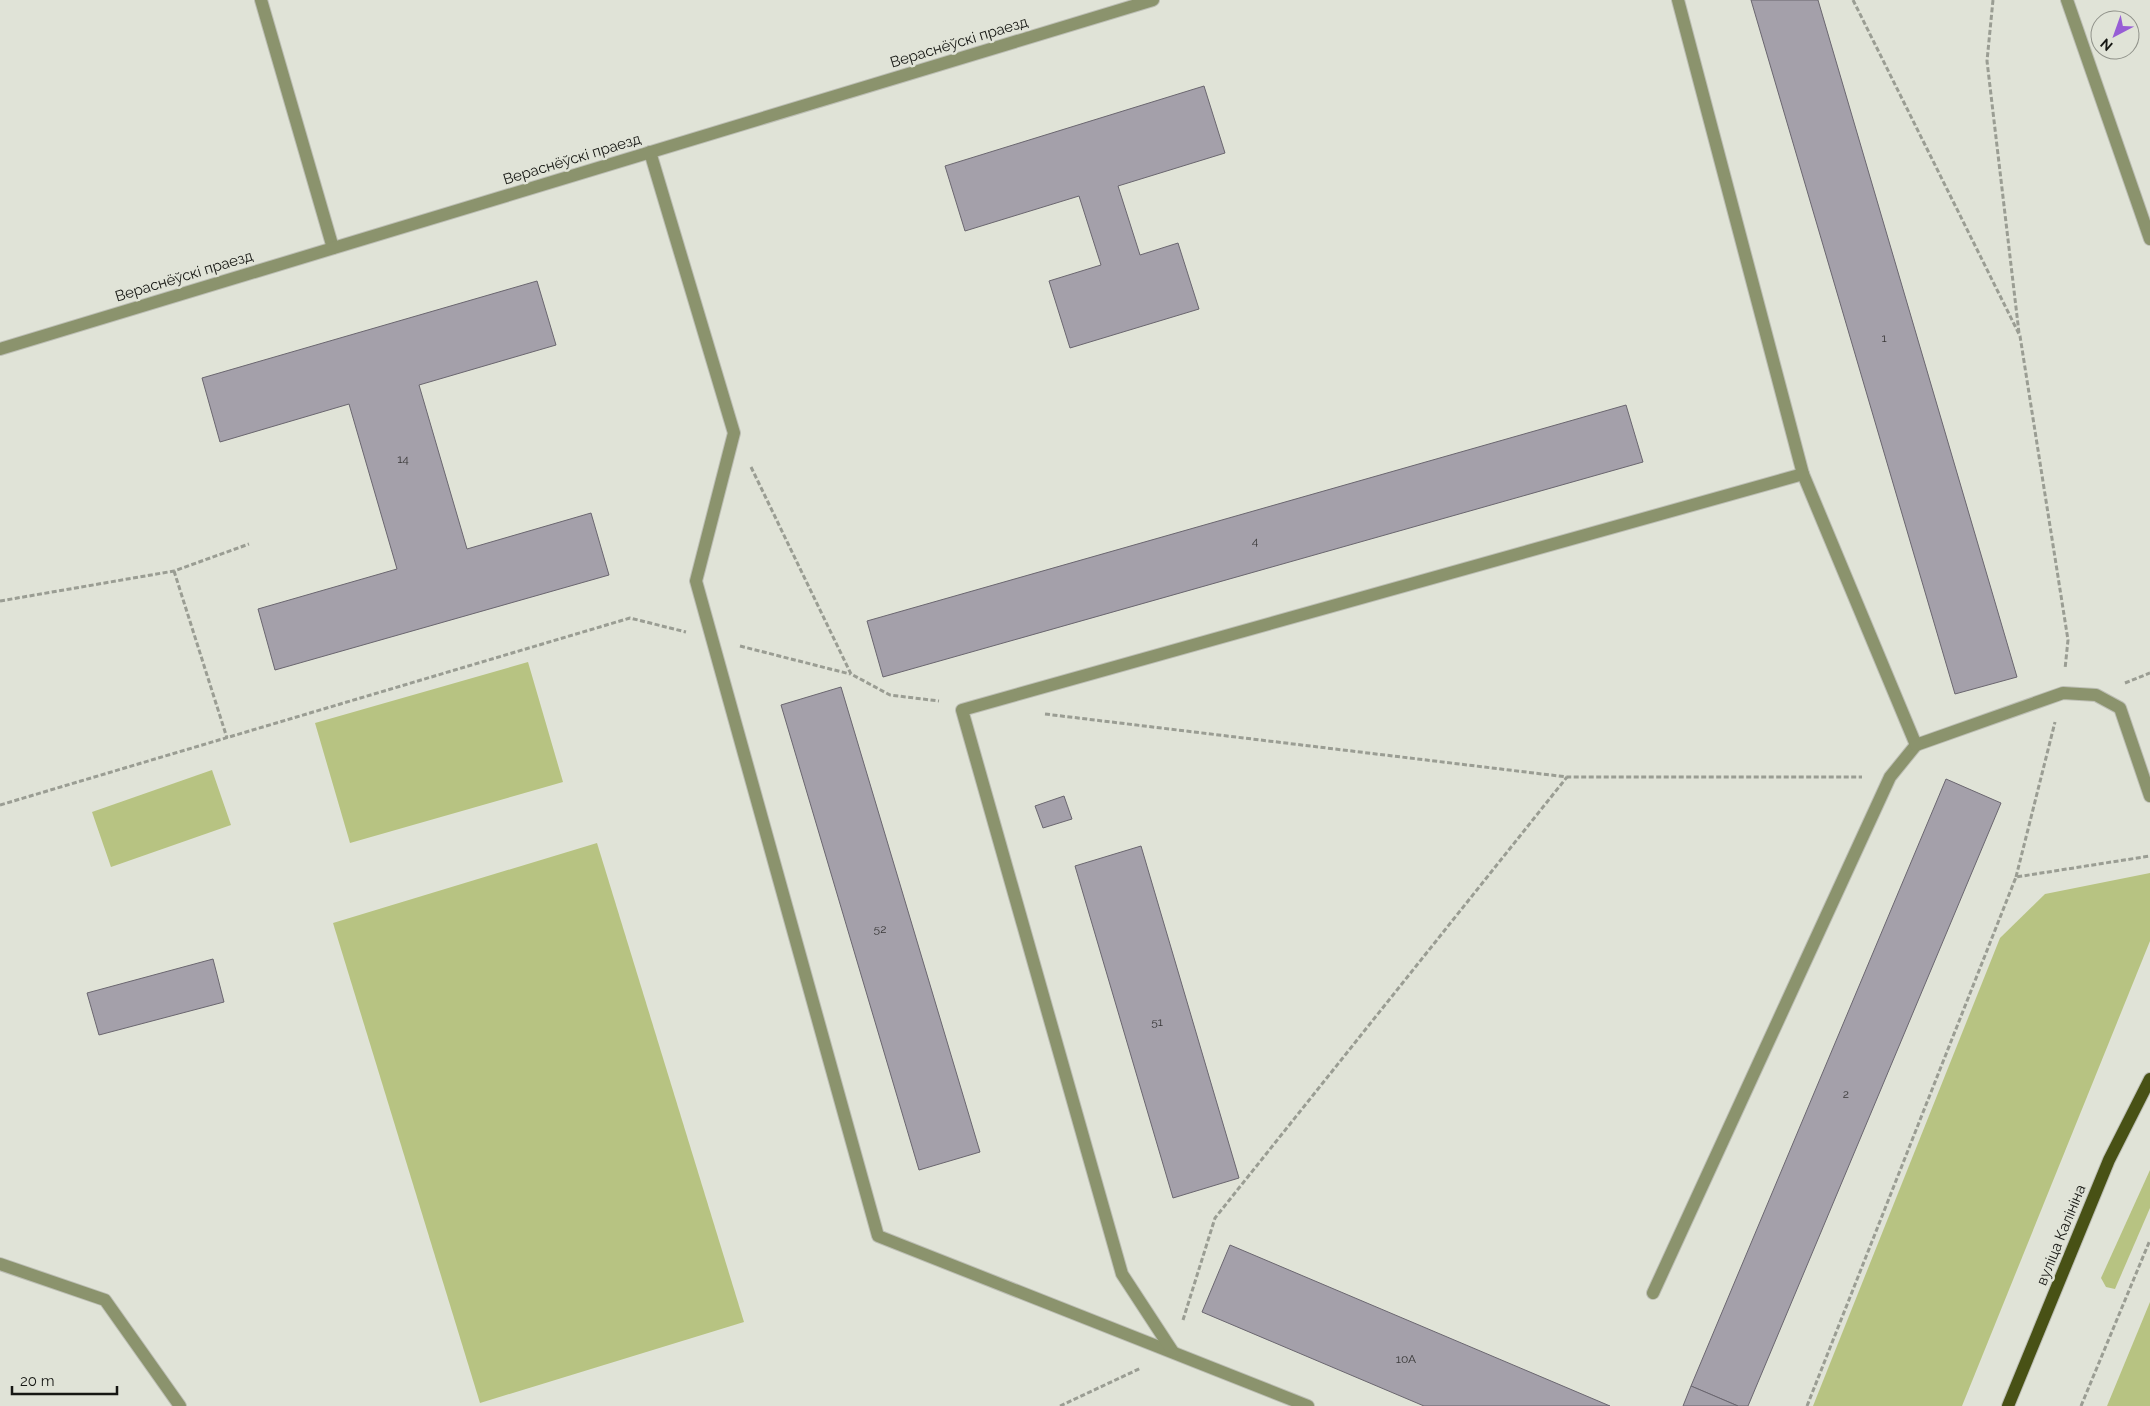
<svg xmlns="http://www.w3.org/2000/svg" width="2150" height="1406" font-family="Raleway,sans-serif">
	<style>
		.green { fill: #b7c382 }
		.building { fill: #a4a0aa; stroke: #6a666f }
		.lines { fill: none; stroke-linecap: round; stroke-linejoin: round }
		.minor-casing { stroke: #bcbeb4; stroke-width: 14 }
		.major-casing { stroke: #bcbeb4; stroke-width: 14 }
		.path { stroke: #9a9d93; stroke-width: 3; stroke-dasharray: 5 2.5; stroke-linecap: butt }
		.minor { stroke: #8b936d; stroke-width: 12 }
		.major { stroke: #485115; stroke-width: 12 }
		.labels { text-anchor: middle; stroke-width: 5; stroke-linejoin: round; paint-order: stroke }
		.number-label { font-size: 12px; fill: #3a3939 }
		.street-label { font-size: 15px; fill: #161713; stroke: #e0e3d7 }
	</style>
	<rect width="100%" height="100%" fill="#e0e3d7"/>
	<g class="green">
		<path d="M528,662L563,782L350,843L315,723Z"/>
		<path d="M212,770L231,825L111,867L92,812Z"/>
		<path d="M597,843L744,1322L480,1403L333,923Z"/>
		<path d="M2150,873V941L1962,1406H1813L2000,938L2045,894Z"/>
		<path d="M2150,1170V1208L2115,1289L2106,1287L2101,1278Z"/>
		<path d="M2150,1302V1406H2107Z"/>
	</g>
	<g class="building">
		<path d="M1751,0H1818L2017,677L1955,694Z"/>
		<path d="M1204,86L1225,153L1118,186L1140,255L1178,243L1199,309L1070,348L1049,281L1101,265L1079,196L965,231L945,166Z"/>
		<path d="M537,281L556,345L419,385L467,549L591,513L609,575L275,670L258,609L397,569L349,404L220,442L202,378Z"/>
		<path d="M1626,405L1643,462L883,677L867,621Z"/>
		<path d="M841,687L980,1152L919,1170L781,705Z"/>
		<path d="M1946,779L2001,803L1748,1406H1738L1691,1386Z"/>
		<path d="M1064,796L1072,819L1043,828L1035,806Z"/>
		<path d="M1141,846L1239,1178L1173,1198L1075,866Z"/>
		<path d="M213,959L224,1002L99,1035L87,993Z"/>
		<path d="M1230,1245L1610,1406H1424L1202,1312Z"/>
		<path d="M1691,1386L1738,1406H1683Z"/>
	</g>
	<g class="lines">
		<g class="minor-casing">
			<g id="minor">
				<path d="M261,0L333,248"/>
				<path d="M1678,0L1803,474"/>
				<path d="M2067,0L2150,239"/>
				<path d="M650,152L734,433L696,581L878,1236L1308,1406"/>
				<path d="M0,349L1153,0"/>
				<path d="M0,1264L105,1300L180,1406"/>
				<path d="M1653,1293L1890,777L1916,745"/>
				<path d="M1173,1352L1122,1274L962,710L1803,474L1916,745L2063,693L2096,695L2120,708L2150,796"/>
			</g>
		</g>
		<g class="major-casing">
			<path id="major" d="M2008,1406L2109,1160L2150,1079"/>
		</g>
		<g class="path">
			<path d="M1853,0L2020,336L2068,640L2065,669"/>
			<path d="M1993,0L1987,61L2019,333"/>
			<path d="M751,467L851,674L890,695L939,701"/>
			<path d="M174,571L227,738"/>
			<path d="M0,601L174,571L249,544"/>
			<path d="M740,646L850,674"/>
			<path d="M2125,683L2150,673"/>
			<path d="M1045,714L1567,777H1862"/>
			<path d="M0,805L630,618L686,632"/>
			<path d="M2016,877L2055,722"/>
			<path d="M1183,1320L1215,1218L1567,777"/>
			<path d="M1060,1406L1141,1368"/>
			<path d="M1807,1406L2016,877L2150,856"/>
			<path d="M2081,1406L2150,1240"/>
		</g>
		<use href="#minor" class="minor"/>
		<use href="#major" class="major"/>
	</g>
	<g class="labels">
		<g class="number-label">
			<text x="1884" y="342">1</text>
			<text x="403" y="463">14</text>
			<text x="1255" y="545">4</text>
			<text x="880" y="933">52</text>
			<text x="1157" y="1026">51</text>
			<text x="1846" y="1098">2</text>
			<text x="1406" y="1363">10А</text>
		</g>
		<g class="street-label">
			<text transform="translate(959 42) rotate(-17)" y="5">Вераснёўскі праезд</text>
			<text transform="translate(572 159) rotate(-17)" y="5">Вераснёўскі праезд</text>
			<text transform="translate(184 276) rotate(-17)" y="5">Вераснёўскі праезд</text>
			<text transform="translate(2061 1235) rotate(-68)" y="5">вуліца Калініна</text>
		</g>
	</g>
	<g transform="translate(2115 35) rotate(221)"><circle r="24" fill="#e0e3d7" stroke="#8f9189"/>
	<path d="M0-4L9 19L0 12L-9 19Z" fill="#975dd5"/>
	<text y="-8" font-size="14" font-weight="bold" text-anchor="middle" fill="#161713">N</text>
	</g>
	<path d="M12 1386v8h105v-8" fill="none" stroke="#161713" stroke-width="2.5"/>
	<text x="20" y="1386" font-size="15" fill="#161713" stroke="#e0e3d7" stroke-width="4" paint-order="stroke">20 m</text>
</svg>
